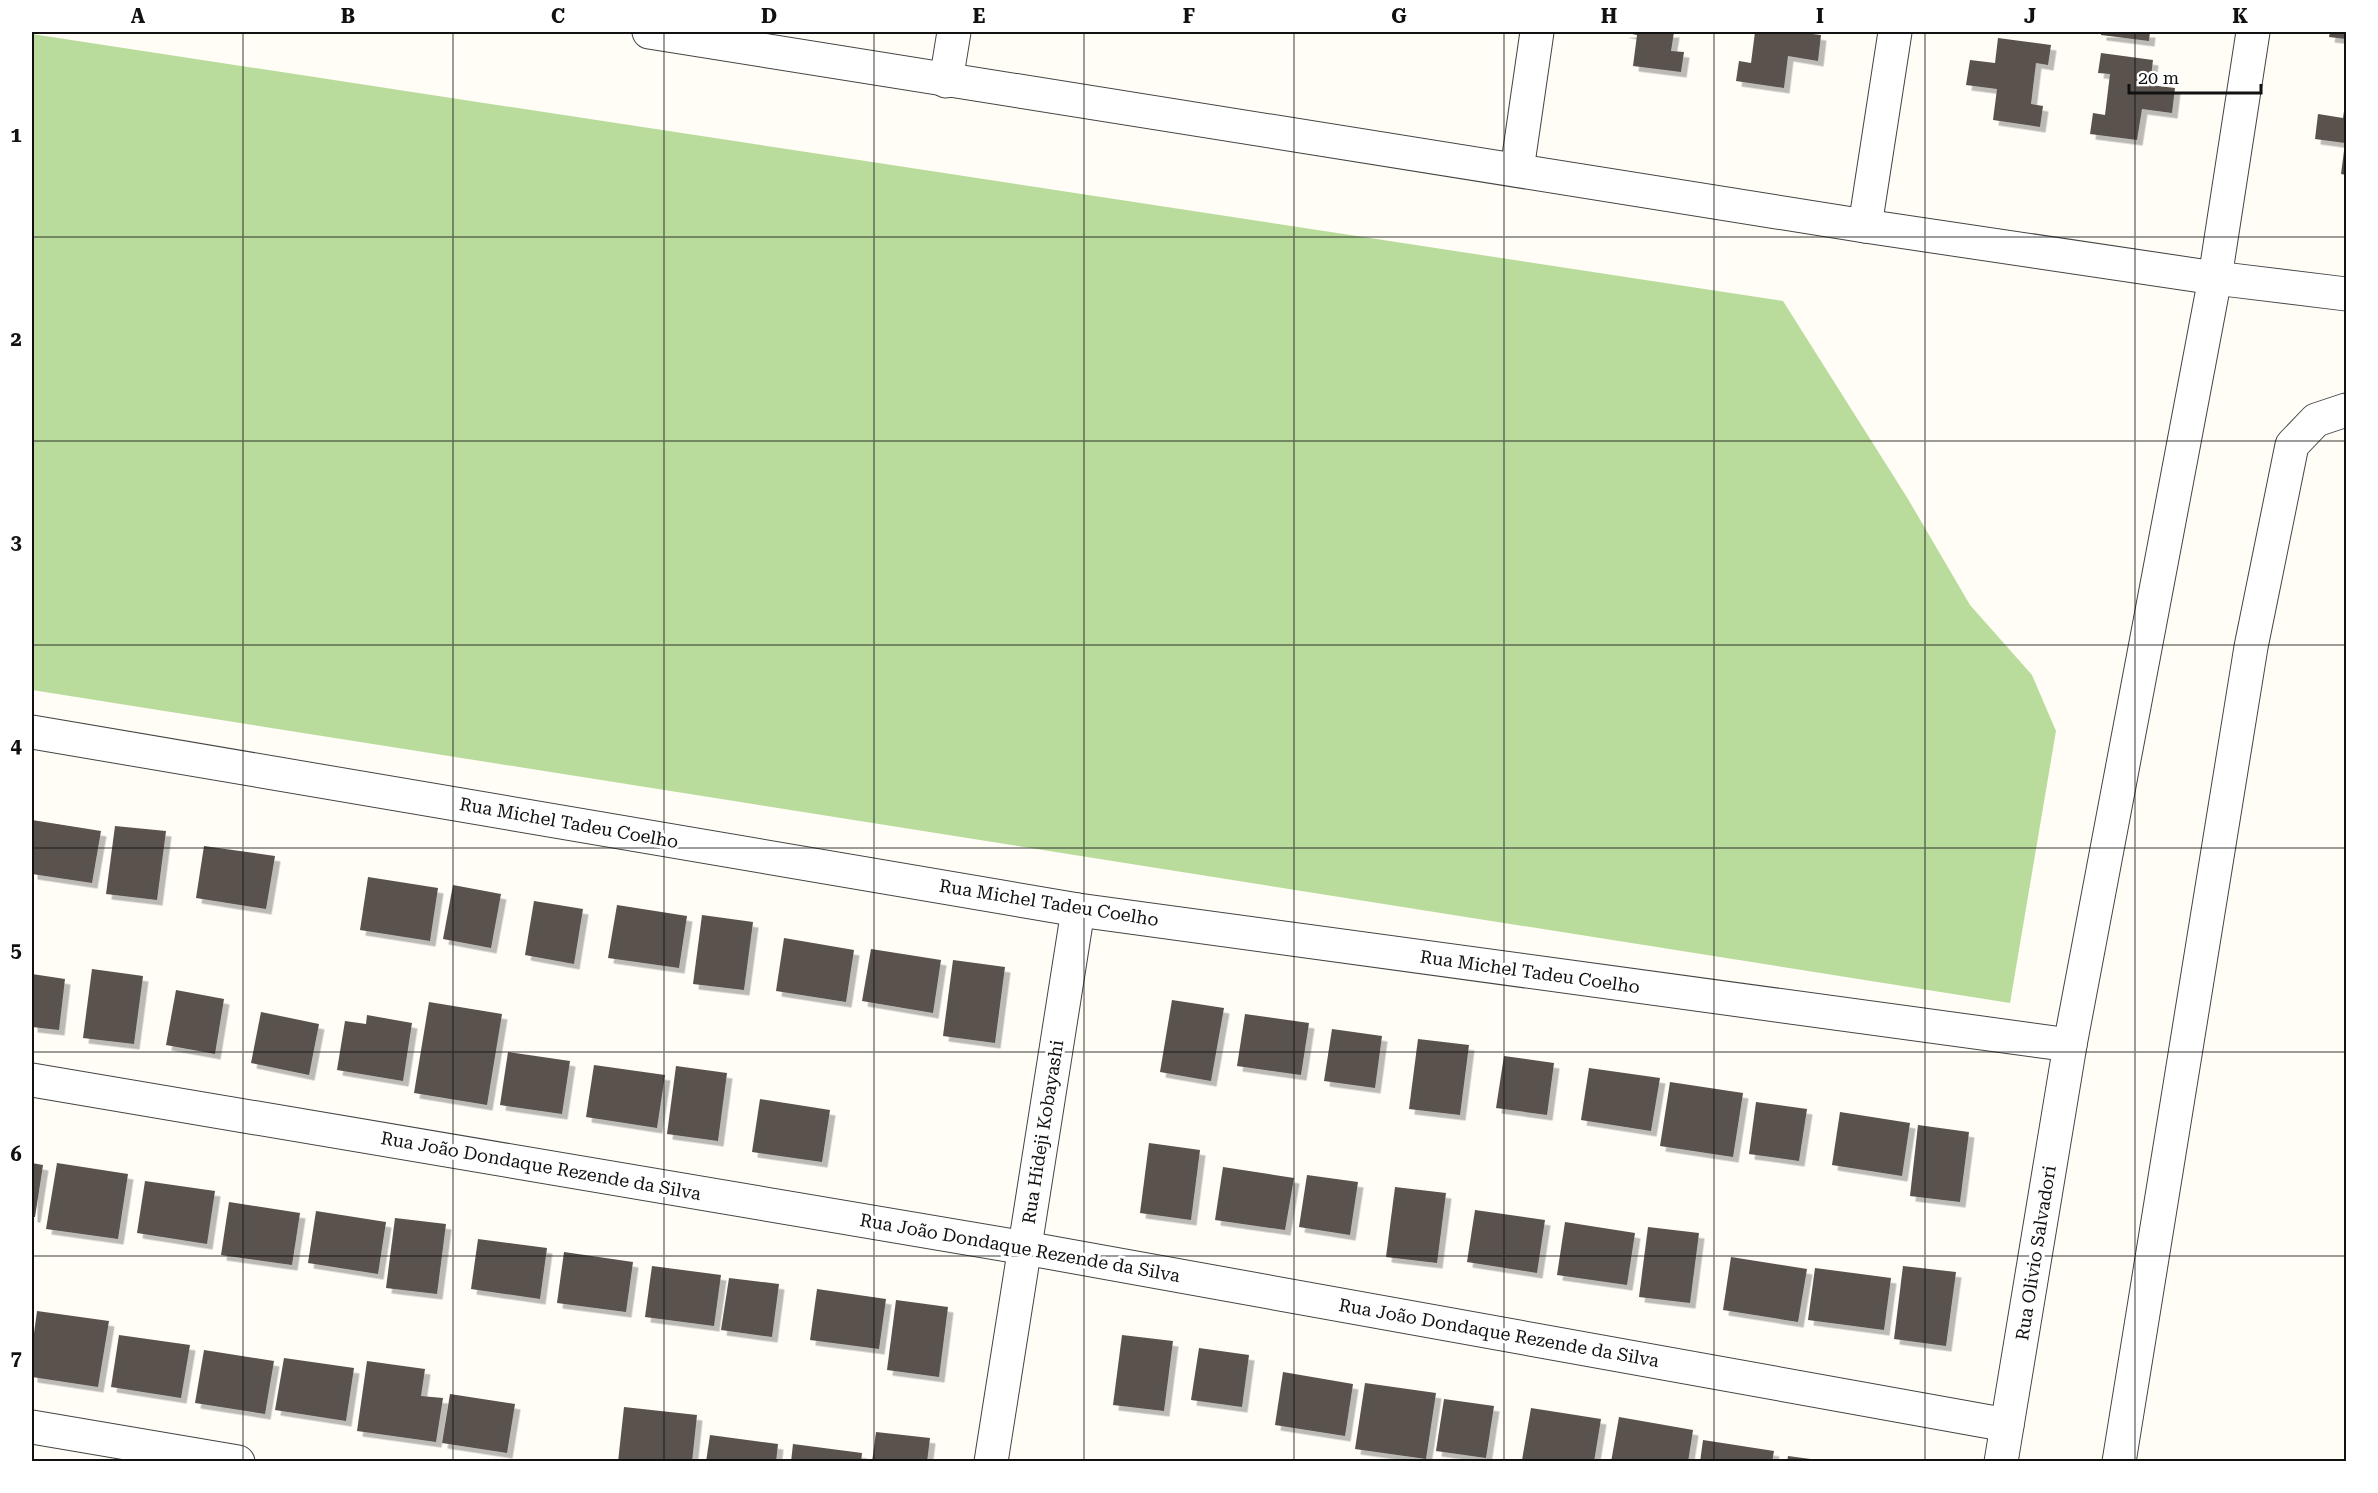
<svg xmlns="http://www.w3.org/2000/svg" width="2378" height="1493" font-family="'Roboto Serif',serif">
	<style>
		.forest { fill: #b9dc9c }
		.building { fill: #5a524d; filter: url(#shadow) }
		.lines { fill: none; stroke-linecap: round; stroke-linejoin: round }
		.minor-casing { stroke: #444; stroke-width: 35 }
		.minor { stroke: #fff; stroke-width: 33 }
		.grid { fill: none; stroke: #111; stroke-width: 1.5; stroke-opacity: 0.55 }
		.labels { text-anchor: middle; stroke-width: 6; stroke-linejoin: round; paint-order: stroke }
		.street-label { font-size: 18px; fill: #111; stroke: #fff }
		.neatline { fill: none; stroke: #111; stroke-width: 2 }
		.grid-label { font-size: 20px; text-anchor: middle; font-weight: bold; fill: #111 }
	</style>
	<defs>
		<filter id="shadow"><feDropShadow dx="5.5" dy="5.5" stdDeviation="0" flood-color="#0004"/></filter>
	</defs>
	<rect width="100%" height="100%" fill="#fffdf5"/>
	<path class="forest" d="M32,34L1783,301L1908,499L1970,605L2032,675L2056,731L2010,1003L32,690Z"/>
	<g class="building">
		<path d="M1622,32H1674L1671,51L1684,52L1681,72L1633,66L1637,35Z"/>
		<path d="M1755,32H1796L1821,35L1818,61L1788,56L1784,88L1736,81L1739,61L1751,63Z"/>
		<path d="M2101,32H2150L2149,41L2101,35Z"/>
		<path d="M2330,32H2346V39L2329,37Z"/>
		<path d="M1998,38L2051,45L2048,65L2036,63L2031,104L2043,106L2040,127L1993,120L1997,89L1966,85L1970,60L1995,63Z"/>
		<path d="M2101,53L2153,60L2150,85L2175,88L2172,113L2142,109L2137,140L2090,134L2093,113L2105,115L2110,74L2098,73Z"/>
		<path d="M2345,104H2346V175L2341,174L2345,143L2315,139L2318,114L2343,118Z"/>
		<path d="M32,820L101,831L92,883L32,874Z"/>
		<path d="M115,826L166,831L157,900L106,894Z"/>
		<path d="M204,846L275,856L266,909L196,898Z"/>
		<path d="M368,877L438,888L430,941L360,930Z"/>
		<path d="M453,885L501,894L491,948L443,939Z"/>
		<path d="M534,901L583,909L574,964L525,955Z"/>
		<path d="M617,905L687,916L679,968L608,958Z"/>
		<path d="M702,915L753,922L744,990L693,984Z"/>
		<path d="M784,938L854,950L846,1002L776,991Z"/>
		<path d="M871,949L941,960L933,1013L862,1001Z"/>
		<path d="M953,960L1005,967L995,1043L943,1036Z"/>
		<path d="M92,969L143,976L134,1044L83,1038Z"/>
		<path d="M32,974L65,979L59,1030L32,1027Z"/>
		<path d="M176,990L224,999L215,1054L166,1045Z"/>
		<path d="M1172,1000L1224,1008L1211,1081L1160,1072Z"/>
		<path d="M429,1002L502,1014L487,1105L414,1093Z"/>
		<path d="M261,1012L319,1024L309,1075L251,1063Z"/>
		<path d="M1245,1014L1309,1023L1301,1075L1237,1066Z"/>
		<path d="M367,1015L412,1023L403,1081L337,1070L345,1021L366,1024Z"/>
		<path d="M1332,1029L1382,1036L1375,1088L1324,1081Z"/>
		<path d="M1418,1039L1469,1045L1460,1115L1409,1109Z"/>
		<path d="M508,1052L570,1061L562,1114L500,1105Z"/>
		<path d="M1504,1056L1554,1063L1547,1115L1496,1108Z"/>
		<path d="M594,1065L665,1075L657,1128L586,1117Z"/>
		<path d="M676,1066L727,1073L718,1141L667,1134Z"/>
		<path d="M1589,1068L1660,1078L1651,1131L1581,1120Z"/>
		<path d="M1670,1082L1743,1093L1733,1157L1660,1146Z"/>
		<path d="M760,1099L830,1110L822,1162L752,1152Z"/>
		<path d="M1756,1102L1807,1109L1799,1161L1749,1154Z"/>
		<path d="M1840,1112L1910,1123L1902,1176L1832,1165Z"/>
		<path d="M1918,1125L1969,1132L1960,1202L1910,1196Z"/>
		<path d="M1149,1143L1200,1150L1191,1220L1140,1213Z"/>
		<path d="M32,1163L43,1165L35,1217H32Z"/>
		<path d="M57,1163L128,1174L118,1239L46,1229Z"/>
		<path d="M1223,1167L1294,1178L1285,1230L1215,1220Z"/>
		<path d="M1307,1175L1358,1182L1350,1235L1299,1227Z"/>
		<path d="M145,1181L215,1191L207,1244L137,1233Z"/>
		<path d="M1395,1187L1446,1193L1437,1263L1386,1257Z"/>
		<path d="M229,1202L300,1213L292,1265L221,1255Z"/>
		<path d="M1475,1210L1545,1220L1537,1273L1467,1262Z"/>
		<path d="M316,1211L386,1222L378,1274L308,1263Z"/>
		<path d="M395,1218L446,1224L437,1294L386,1288Z"/>
		<path d="M1565,1222L1635,1233L1627,1285L1557,1275Z"/>
		<path d="M1648,1227L1699,1233L1690,1303L1639,1297Z"/>
		<path d="M478,1239L547,1248L540,1299L471,1289Z"/>
		<path d="M564,1252L633,1262L626,1312L557,1303Z"/>
		<path d="M1731,1257L1807,1269L1798,1322L1723,1310Z"/>
		<path d="M652,1266L721,1275L714,1326L645,1317Z"/>
		<path d="M1903,1266L1956,1272L1946,1346L1894,1339Z"/>
		<path d="M1815,1268L1891,1278L1884,1330L1808,1320Z"/>
		<path d="M729,1278L779,1284L772,1337L721,1330Z"/>
		<path d="M817,1289L886,1299L879,1349L810,1340Z"/>
		<path d="M896,1300L948,1307L939,1377L887,1370Z"/>
		<path d="M37,1311L109,1321L98,1387L32,1377V1348Z"/>
		<path d="M119,1335L190,1345L181,1398L111,1387Z"/>
		<path d="M1122,1335L1173,1341L1164,1411L1113,1405Z"/>
		<path d="M1199,1348L1249,1355L1242,1407L1191,1400Z"/>
		<path d="M204,1350L274,1361L265,1414L195,1403Z"/>
		<path d="M284,1358L354,1368L346,1421L275,1410Z"/>
		<path d="M367,1361L425,1369L421,1396L443,1398L436,1442L357,1431Z"/>
		<path d="M1283,1372L1353,1384L1345,1436L1275,1425Z"/>
		<path d="M1365,1383L1436,1393L1426,1459L1355,1449Z"/>
		<path d="M450,1394L515,1404L507,1453L442,1443Z"/>
		<path d="M1444,1399L1494,1406L1486,1458L1436,1451Z"/>
		<path d="M624,1407L697,1415L692,1462H618Z"/>
		<path d="M1531,1408L1601,1419L1594,1462L1522,1460Z"/>
		<path d="M1619,1417L1693,1430L1688,1462H1611Z"/>
		<path d="M876,1432L930,1438L927,1462H872Z"/>
		<path d="M710,1435L778,1444L776,1462H706Z"/>
		<path d="M1703,1440L1774,1451L1772,1462H1700Z"/>
		<path d="M793,1444L862,1453L861,1462H791Z"/>
		<path d="M1788,1456L1818,1460V1462H1787Z"/>
	</g>
	<g class="lines">
		<g class="minor-casing">
			<g id="minor">
				<path d="M649,32L1865,226L2215,278L2346,294"/>
				<path d="M946,81L954,32"/>
				<path d="M1517,170L1537,32"/>
				<path d="M1865,226L1895,32"/>
				<path d="M32,732L1078,910L2070,1045"/>
				<path d="M32,1080L1025,1248L2007,1425"/>
				<path d="M32,1427L238,1462"/>
				<path d="M991,1462L1078,910"/>
				<path d="M2001,1462L2070,1045L2215,278L2253,32"/>
				<path d="M2119,1462L2251,647L2292,445L2316,420L2346,410"/>
			</g>
		</g>
		<use href="#minor" class="minor"/>
	</g>
	<path class="grid" d="M243,32V1462M453,32V1462M664,32V1462M874,32V1462M1084,32V1462M1294,32V1462M1504,32V1462M1714,32V1462M1925,32V1462M2135,32V1462M32,237H2346M32,441H2346M32,645H2346M32,848H2346M32,1052H2346M32,1256H2346"/>
	<g class="labels">
		<g class="street-label">
			<text transform="translate(569 823) rotate(10)" y="6">Rua Michel Tadeu Coelho</text>
			<text transform="translate(1049 903) rotate(9)" y="6">Rua Michel Tadeu Coelho</text>
			<text transform="translate(1530 972) rotate(8)" y="6">Rua Michel Tadeu Coelho</text>
			<text transform="translate(1043 1132) rotate(-81)" y="6">Rua Hideji Kobayashi</text>
			<text transform="translate(541 1166) rotate(10)" y="6">Rua João Dondaque Rezende da Silva</text>
			<text transform="translate(1020 1248) rotate(10)" y="6">Rua João Dondaque Rezende da Silva</text>
			<text transform="translate(2036 1253) rotate(-81)" y="6">Rua Olivio Salvadori</text>
			<text transform="translate(1499 1333) rotate(10)" y="6">Rua João Dondaque Rezende da Silva</text>
		</g>
	</g>
	<rect width="2378" height="1493" fill="none" stroke="#ffffff" stroke-width="66"/>
	<path d="M2129 84v9h132v-9" fill="none" stroke="#111111" stroke-width="3"/>
	<text x="2138" y="84" font-size="18" fill="#111111" stroke="#ffffff" stroke-width="4.5" paint-order="stroke">20 m</text>
	<rect x="33" y="33" width="2312" height="1427" class="neatline"/>
	<g class="grid-label">
		<text x="138" y="23">A</text>
		<text x="348" y="23">B</text>
		<text x="558" y="23">C</text>
		<text x="769" y="23">D</text>
		<text x="979" y="23">E</text>
		<text x="1189" y="23">F</text>
		<text x="1399" y="23">G</text>
		<text x="1609" y="23">H</text>
		<text x="1820" y="23">I</text>
		<text x="2030" y="23">J</text>
		<text x="2240" y="23">K</text>
		<text x="16" y="142">1</text>
		<text x="16" y="346">2</text>
		<text x="16" y="549">3</text>
		<text x="16" y="753">4</text>
		<text x="16" y="957">5</text>
		<text x="16" y="1161">6</text>
		<text x="16" y="1365">7</text>
	</g>
</svg>
